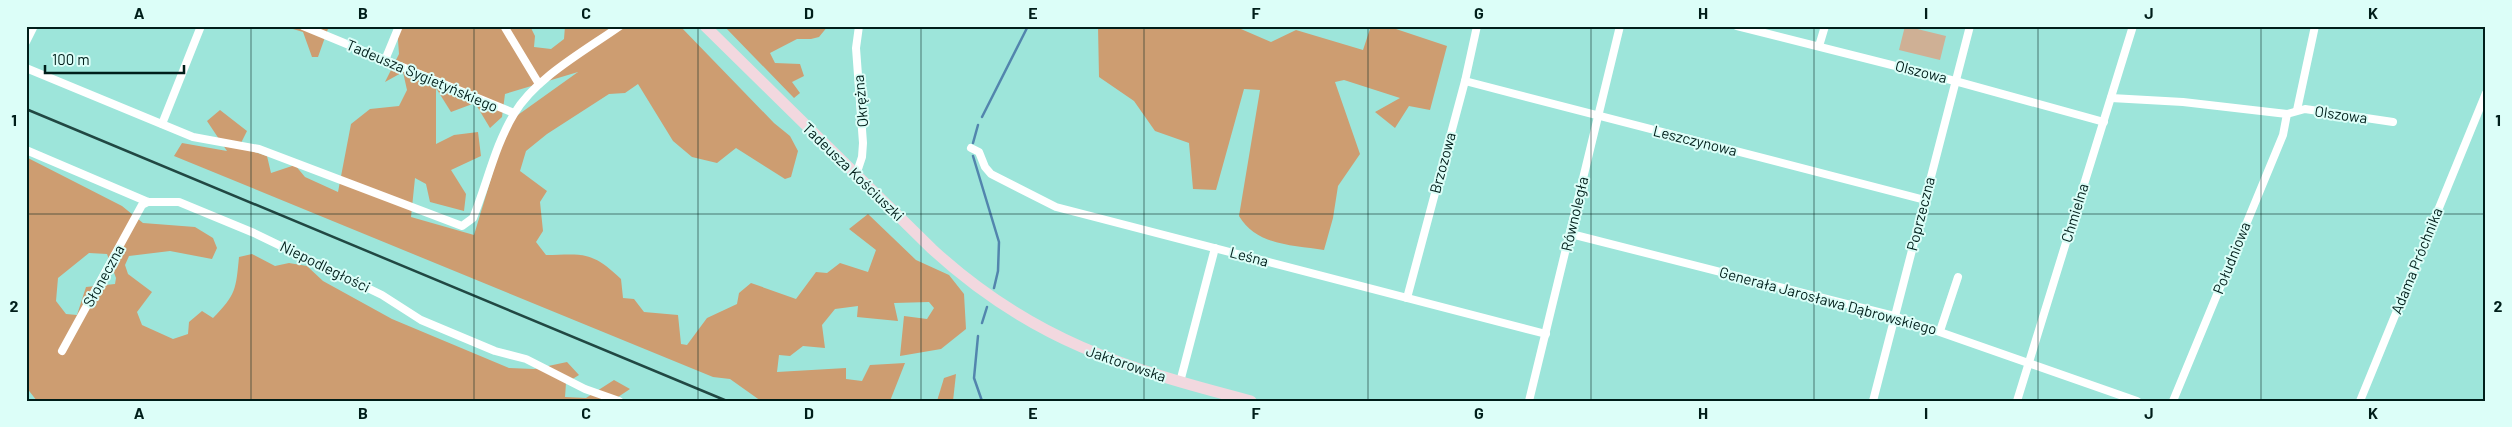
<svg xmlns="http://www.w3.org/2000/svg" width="2512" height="427" font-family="Barlow,sans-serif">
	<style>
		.green { fill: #cfb095 }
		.forest { fill: #cd9d71; fill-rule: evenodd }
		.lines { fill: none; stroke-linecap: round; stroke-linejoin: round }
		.stream { stroke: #5285ad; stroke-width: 2.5 }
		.street { stroke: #fff; stroke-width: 8 }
		.secondary { stroke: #f2d8df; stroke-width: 11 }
		.rail { stroke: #214843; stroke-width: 2.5 }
		.grid { fill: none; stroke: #001e1a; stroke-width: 1; stroke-opacity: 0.55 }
		.labels { text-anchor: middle; stroke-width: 4; stroke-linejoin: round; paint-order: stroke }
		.street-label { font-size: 15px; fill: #001e1a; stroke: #dcfef8 }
		.neatline { fill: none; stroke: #001e1a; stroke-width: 2 }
		.grid-label { font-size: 16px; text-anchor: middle; font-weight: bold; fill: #001e1a }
	</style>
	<rect width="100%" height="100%" fill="#9de5da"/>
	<path class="green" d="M1905,26L1946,36L1940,60L1899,50Z"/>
	<g class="forest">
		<path d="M283,26H329L318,57H312L303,32Z"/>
		<path d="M397,26H530L535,36L534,47L551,49L564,39L565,26H680L774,123L790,136L798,151L791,177L785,179L736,148L717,163L692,157L673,141L638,84L625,93L609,94L547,134L526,151L520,171L547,191L540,202L543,231L536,242L546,255C584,254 592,251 621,279L623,298L634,299L644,312L678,315L681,344L687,345L707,318L737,304L739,293L751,283L796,299L816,272L827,273L840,263L868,272L876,250L849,229L868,214L916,260L949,275L964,294L966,329L941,349L900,356L904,316L927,319L934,308L929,302L894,303L898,321L857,317L858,306L835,309L822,325L825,348L803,346L790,356L779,355L777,372L846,368V379L862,381L870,365L905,363L890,401H761L730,379L713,377L174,156L182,143L227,151L207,121L220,110L247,131L239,147L267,156L271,173L295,165L305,177L338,192L351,124L370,109L399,106L407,90L403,72L385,82L399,54ZM578,72L515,117L499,152L474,235L411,217L415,178L426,184L430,202L464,211L466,194L451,170L481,156L478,132L454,135L436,144V88L451,112L475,103L490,128L502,117L505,94Z"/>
		<path d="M724,26H828L819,37L811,39H797L770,53L775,63L800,64L804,76L792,82L800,93L794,98Z"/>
		<path d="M1098,26H1234L1271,42L1296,30L1363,50L1371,26H1387L1447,46L1430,110L1409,106L1395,128L1375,112L1400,98L1344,80L1335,82L1360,154L1338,186L1333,218L1324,250C1293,245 1257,246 1239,216L1260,90L1244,89L1216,190L1193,189L1189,143L1155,131L1134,101L1099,77Z"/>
		<path d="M26,157L122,206L143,223L195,227L213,238L217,248L212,259L170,251L129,256L125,265L128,274L152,292L137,312L142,325L173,339L188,334L189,322L202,311L213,318C236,295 236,289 239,257L252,254L275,266L289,263L307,266L323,281L392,319L509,368L534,369L567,362L579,375L566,383L565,397L586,398L614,380L630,389L612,401H37L26,387ZM89,253L107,254L116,278L115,284L86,287L77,315L66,314L56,301L58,278Z"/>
		<path d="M956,374L953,401H937L944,378Z"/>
	</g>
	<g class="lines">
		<g class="stream">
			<path d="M982,117L1028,26"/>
			<path d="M973,143L978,125"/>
			<path d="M973,156L999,242L998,271L994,288"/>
			<path d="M982,323L987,307"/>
			<path d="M978,336L974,378L982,401"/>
		</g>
		<g class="street">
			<path d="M303,26L514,113"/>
			<path d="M504,26L539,84"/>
			<path d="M1737,26L1955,81L2104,122"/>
			<path d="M26,42L34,26"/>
			<path d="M1819,46L1825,26"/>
			<path d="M385,60L399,26"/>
			<path d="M26,68L193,137L259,149L462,226L473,218C487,184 495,145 514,114C535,78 586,50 620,26"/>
			<path d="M1465,81L1925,200"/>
			<path d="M2111,98L2183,102L2287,114L2305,109L2393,122"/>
			<path d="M2297,110L2315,26"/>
			<path d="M162,124L201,26"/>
			<path d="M971,148L979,152L985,167L991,174L1056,207L1546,334"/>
			<path d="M26,150L148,202H179L254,233L382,295L421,320L495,351L526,359L585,389L619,401"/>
			<path d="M856,175L862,157L863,143L856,48L859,26"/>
			<path d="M1571,234L1894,316L2137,401"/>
			<path d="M1407,298L1465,81L1477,26"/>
			<path d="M1940,331L1958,277"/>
			<path d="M62,351L142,205L148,202"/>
			<path d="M1180,382L1215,248"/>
			<path d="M1529,401L1620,26"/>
			<path d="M1873,401L1970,26"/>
			<path d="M2017,401L2133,26"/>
			<path d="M2173,401L2283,135L2287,114"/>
			<path d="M2360,401L2486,93"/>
		</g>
		<path class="secondary" d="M705,26L932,249C1031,340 1124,368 1251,401"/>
		<path class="rail" d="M26,109L727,401"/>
	</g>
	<path class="grid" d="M251,26V401M474,26V401M698,26V401M921,26V401M1144,26V401M1368,26V401M1591,26V401M1814,26V401M2038,26V401M2261,26V401M26,214H2486"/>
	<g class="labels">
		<g class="street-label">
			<text transform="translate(1921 72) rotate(14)" y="5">Olszowa</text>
			<text transform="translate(422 76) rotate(23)" y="5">Tadeusza Sygietyńskiego</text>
			<text transform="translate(861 101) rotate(-95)" y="5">Okrężna</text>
			<text transform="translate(2341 115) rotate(8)" y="5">Olszowa</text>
			<text transform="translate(1695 141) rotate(14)" y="5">Leszczynowa</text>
			<text transform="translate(1443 163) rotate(-75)" y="5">Brzozowa</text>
			<text transform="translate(853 172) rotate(44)" y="5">Tadeusza Kościuszki</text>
			<text transform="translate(2075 213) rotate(-73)" y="5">Chmielna</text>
			<text transform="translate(1575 214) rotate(-77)" y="5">Równoległa</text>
			<text transform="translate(1921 214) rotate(-76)" y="5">Poprzeczna</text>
			<text transform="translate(1249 257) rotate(15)" y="5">Leśna</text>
			<text transform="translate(2232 258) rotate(-68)" y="5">Południowa</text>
			<text transform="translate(2417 261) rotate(-68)" y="5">Adama Próchnika</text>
			<text transform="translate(325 267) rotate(26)" y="5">Niepodległości</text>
			<text transform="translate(104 276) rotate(-61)" y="5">Słoneczna</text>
			<text transform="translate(1828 301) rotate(15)" y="5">Generała Jarosława Dąbrowskiego</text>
			<text transform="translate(1126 364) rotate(19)" y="5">Jaktorowska</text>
		</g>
	</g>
	<rect width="2512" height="427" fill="none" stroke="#dcfef8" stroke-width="55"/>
	<path d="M45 65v8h139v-8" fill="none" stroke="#001e1a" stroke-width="2.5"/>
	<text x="52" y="65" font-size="15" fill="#001e1a" stroke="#dcfef8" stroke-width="4" paint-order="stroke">100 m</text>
	<rect x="28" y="28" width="2456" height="372" class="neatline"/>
	<g class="grid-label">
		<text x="139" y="19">A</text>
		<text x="363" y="19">B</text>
		<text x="586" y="19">C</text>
		<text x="809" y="19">D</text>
		<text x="1033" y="19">E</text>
		<text x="1256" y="19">F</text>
		<text x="1479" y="19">G</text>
		<text x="1703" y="19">H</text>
		<text x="1926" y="19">I</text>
		<text x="2149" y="19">J</text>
		<text x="2373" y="19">K</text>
		<text x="14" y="126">1</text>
		<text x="2498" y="126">1</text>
		<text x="14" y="312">2</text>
		<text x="2498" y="312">2</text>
		<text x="139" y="419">A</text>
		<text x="363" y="419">B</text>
		<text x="586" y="419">C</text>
		<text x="809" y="419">D</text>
		<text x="1033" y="419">E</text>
		<text x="1256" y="419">F</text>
		<text x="1479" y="419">G</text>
		<text x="1703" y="419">H</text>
		<text x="1926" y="419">I</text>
		<text x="2149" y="419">J</text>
		<text x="2373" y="419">K</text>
	</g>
</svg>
